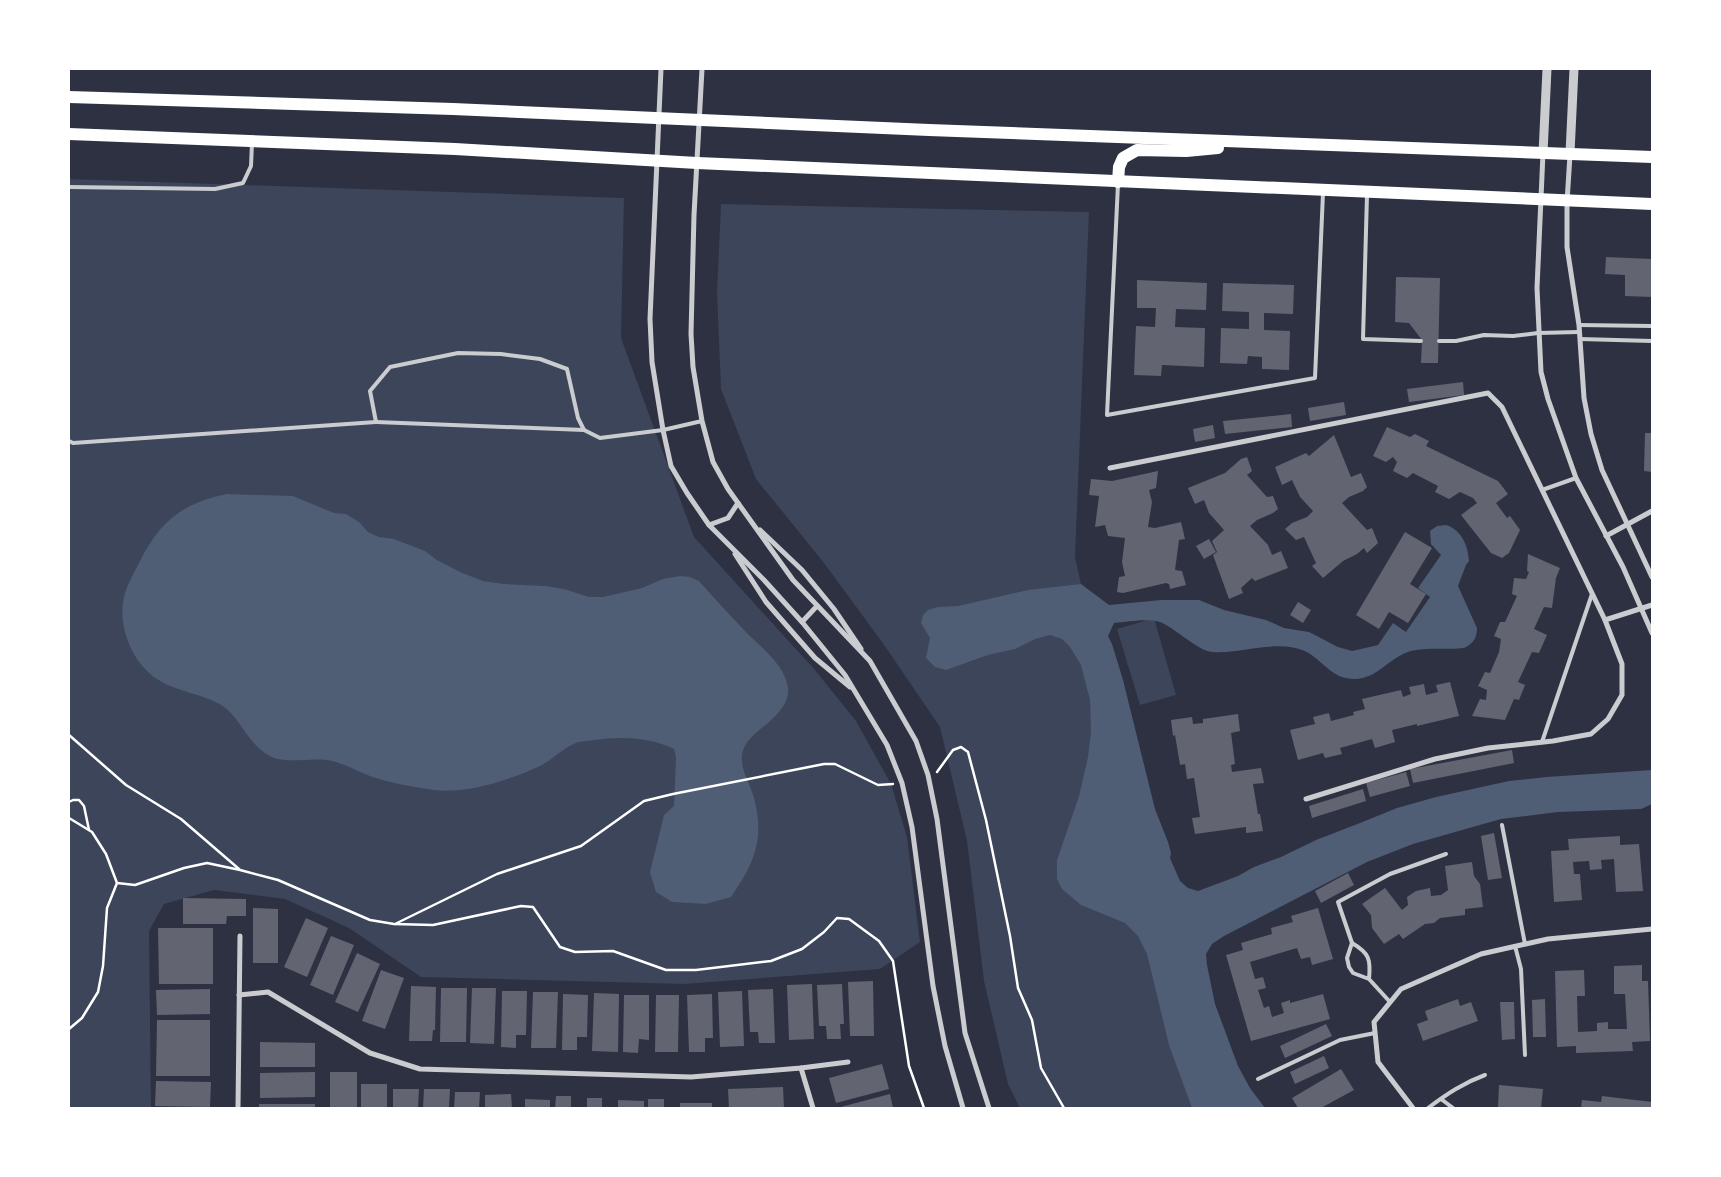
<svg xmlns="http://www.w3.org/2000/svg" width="1721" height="1177" font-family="'Fira Sans',sans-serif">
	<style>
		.green { fill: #3c4559 }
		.water { fill: #4f5d75 }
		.building { fill: #626471 }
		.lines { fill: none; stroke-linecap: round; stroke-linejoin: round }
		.path { stroke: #fff; stroke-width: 2.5 }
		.service { stroke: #caccd0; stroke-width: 4 }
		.minor { stroke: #caccd0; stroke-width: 5 }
		.tertiary { stroke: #caccd0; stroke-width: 9 }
		.primary { stroke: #fff; stroke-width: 12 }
	</style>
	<rect width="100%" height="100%" fill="#2d3142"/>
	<g class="green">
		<path d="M69,179L624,198L621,338L694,537L815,670L856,721L891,784L907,837L920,942L880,969L684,984L421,977L349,928L285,899L214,890L164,904L149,931L151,1108H69Z"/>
		<path d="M721,204L1089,212L1075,557L1143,861L1246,1108H1020L1008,1084L984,981L967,841L940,727L882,642L824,563L756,479L721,389L717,292Z"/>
		<path d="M1154,618L1176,695L1140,705L1117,629Z"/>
	</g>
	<g class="water">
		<path d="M227,494L293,496L334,513L346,514L359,522L368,532L379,537L394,539L425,551L437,560L460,572L483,581L504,584L545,586L564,589L589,597H603L642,588L663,579L680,576L690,577L699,581C713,597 728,613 743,629C758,645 785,664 788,688C790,702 777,715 768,723C756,733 740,743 742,762C743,774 751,786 754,798C765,839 754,864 731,897L706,904L672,902L656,892L650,872L664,815L674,806L676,757L674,749C650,737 621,736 594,740C589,741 583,741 578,742C565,747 553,759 540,766C510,780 467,794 434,790C413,787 390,783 370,776C357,771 345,764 332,761C311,756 287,766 268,755C246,742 239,715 221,705C201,693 176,692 157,679C131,662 116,623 125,593C128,583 134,573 139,563C159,522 182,503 227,494Z"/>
		<path d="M1446,525C1462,530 1468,546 1469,561L1466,565L1458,586L1477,628C1477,638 1473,644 1464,648C1446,650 1428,647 1411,651C1386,658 1376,684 1346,678C1329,675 1319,656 1302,650C1274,640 1241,654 1212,652C1197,651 1170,623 1156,621C1144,619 1126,622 1114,623L1108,636L1112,644L1123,680L1155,809L1168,842L1171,853L1170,858L1180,881L1188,888L1198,891L1238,876L1254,867L1281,857L1316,840L1360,823L1397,808L1436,797L1509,781L1546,777L1652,770V804L1641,809L1558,812L1501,819L1413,844L1367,862L1224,936L1212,944L1206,954L1207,965L1215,1004L1238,1066L1250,1088L1265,1108H1192L1169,1045L1147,954L1138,936L1125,923L1081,905L1062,889L1057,879V860L1079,796L1088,757L1091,733L1090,700L1081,665L1070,647L1062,639L1050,635L1035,639L1015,649L988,655L946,670L935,667L926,658L930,638L921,623L923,615L928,610L938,607L958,606L1028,590L1081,584L1109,605L1161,600H1199L1224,610L1266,620L1284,628L1309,632L1338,647L1352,651L1378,645L1393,623L1406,632L1430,597L1418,588L1441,555L1431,544L1430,531L1437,526Z"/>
	</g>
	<g class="building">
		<path d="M1606,257L1652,259V297L1625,296V275L1605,274Z"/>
		<path d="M1396,277L1440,278L1438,363H1421L1422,340L1409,323L1395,322Z"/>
		<path d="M1137,280L1207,283L1206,310L1176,309L1175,327L1205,328L1204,367L1162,365L1161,376L1134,375L1136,326L1155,327L1156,308H1137Z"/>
		<path d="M1223,283L1294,285L1293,314L1264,313V330L1290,331L1289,370L1262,369V357L1248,356L1247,364L1220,363L1221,328L1249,329V312L1222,311Z"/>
		<path d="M1463,382L1464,395L1409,402L1407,389Z"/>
		<path d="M1344,402L1346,415L1310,421L1308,408Z"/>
		<path d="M1291,414L1292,427L1225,434L1223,421Z"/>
		<path d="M1213,425L1215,438L1195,442L1193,429Z"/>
		<path d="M1387,427L1410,437L1415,434L1429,441L1426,446L1498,481L1508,494L1496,503L1507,518L1510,516L1520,530L1509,553L1502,558L1491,553L1461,515L1477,503L1473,498L1460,492L1449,499L1435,492L1438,486L1413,473L1407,478L1393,471L1397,462L1393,457L1386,462L1373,456Z"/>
		<path d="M1645,433H1652V472L1644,471Z"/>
		<path d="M1334,435L1351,477L1361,473L1367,487L1363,491L1349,497L1342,503L1367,530L1372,528L1378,543L1367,553L1364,548L1357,554L1343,561L1323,578L1312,566L1316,563L1304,537L1296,540L1285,529L1292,523L1307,517L1313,511L1300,497L1292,480L1282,485L1275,467L1306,453L1309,456Z"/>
		<path d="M1247,457L1252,471L1247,475L1267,497L1273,496L1278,509L1273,513L1257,520L1250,526L1268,545L1272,555L1281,551L1288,568L1255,581L1252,578L1241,588L1243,593L1229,599L1213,555L1217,552L1212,541L1224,530L1209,513L1204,500L1195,504L1188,488L1225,473L1241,459Z"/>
		<path d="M1158,471L1156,488L1149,490L1152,502L1148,527L1155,528L1181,522L1185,539L1179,540L1175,570L1182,571L1186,585L1170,589L1169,584L1166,583L1123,593L1117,592L1119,577L1125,576L1122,562L1125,538L1108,536L1105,525L1095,527L1099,496L1089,495L1091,479L1112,481Z"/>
		<path d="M1405,532L1432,548L1410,584L1426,594L1408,623L1389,612L1379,629L1356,615Z"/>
		<path d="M1209,539L1216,552L1204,559L1196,546Z"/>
		<path d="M1528,554L1560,568L1556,578L1552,608L1544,607L1534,629L1547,635L1539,653L1532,652L1518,682L1525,685L1519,700L1514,699L1505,720L1472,716L1480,699L1486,700L1487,690L1478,686L1485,672L1490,673L1499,652L1501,639L1494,636L1500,622H1505L1517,596L1512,594L1514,578L1526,579L1529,572L1527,571Z"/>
		<path d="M1298,602L1311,610L1303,623L1290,615Z"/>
		<path d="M1450,682L1459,716L1417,726V724L1392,730L1395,742L1375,748L1372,739L1340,748L1342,754L1325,758L1323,753L1298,760L1290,730L1315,724L1313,717L1329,713L1331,721L1354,715L1353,712L1365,709L1362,699L1401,690L1403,697L1411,694L1409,687L1424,684L1426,695L1438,692L1436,685Z"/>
		<path d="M1238,714L1240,731L1231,733L1235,764L1231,765L1232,772L1261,768L1264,783L1253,784L1258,814H1260L1263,831L1246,833V827L1195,834L1192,818L1200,817L1194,778L1187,779L1185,764L1180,765L1175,735L1173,736L1171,720L1192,717L1193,724L1203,723V719Z"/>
		<path d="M1512,750L1514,763L1413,783L1410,769Z"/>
		<path d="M1406,772L1410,786L1370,797L1366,783Z"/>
		<path d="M1363,789L1366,801L1312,818L1309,806Z"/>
		<path d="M1494,833L1502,878L1488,880L1481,836Z"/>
		<path d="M1620,836V845L1639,844L1643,891L1616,892L1614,859L1601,860L1602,869L1590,870L1589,861L1573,862L1574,874H1580L1582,900L1554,902L1551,851L1569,850L1568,839Z"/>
		<path d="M1472,862L1474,876L1480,884L1483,907L1465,909V915L1440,918L1434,923L1425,924L1403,939L1399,934L1384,944L1372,928L1371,915L1362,904L1385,888L1402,910L1408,905L1407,897L1416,891L1430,888L1431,896L1441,895L1448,890L1445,866Z"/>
		<path d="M1348,873L1354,885L1321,903L1315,891Z"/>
		<path d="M183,898L246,899V916H227L226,924H183Z"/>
		<path d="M253,908L278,909V963H253Z"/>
		<path d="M1318,908L1333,959L1312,965L1310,957L1301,959L1297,948L1250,962L1255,979L1263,977L1266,988L1258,990L1264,1008L1269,1006L1272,1017L1284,1013L1281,1003L1290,1000V1003L1323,994L1330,1019L1251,1041L1226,955L1243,950L1241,943L1272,934L1271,928L1293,922L1291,916Z"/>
		<path d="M306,918L328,928L307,977L284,967Z"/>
		<path d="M158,928H213V984H159Z"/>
		<path d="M331,936L354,945L333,995L310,985Z"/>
		<path d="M357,953L380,964L358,1012L335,1002Z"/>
		<path d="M1642,965V981H1648L1650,1041L1632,1042L1633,1051L1576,1053V1046L1557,1047L1555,971L1584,970L1585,996H1577L1578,1032L1597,1031V1023L1608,1022V1029H1627L1625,994H1614V966Z"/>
		<path d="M381,970L404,978L385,1029L362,1021Z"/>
		<path d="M873,981L874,1036H850L848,982Z"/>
		<path d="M812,984L814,1039L789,1040L787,985Z"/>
		<path d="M842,984L844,1024H840L841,1039H827L826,1026H819L817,985Z"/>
		<path d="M411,986L436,987L435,1030H433L432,1041H409Z"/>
		<path d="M441,988H467L466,1042H440Z"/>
		<path d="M472,988H496L494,1044L470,1043Z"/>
		<path d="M210,989V1014L157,1015L156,990Z"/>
		<path d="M773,989L775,1043H759L758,1032H750L748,990Z"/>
		<path d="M502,991H527L526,1035H516V1048L501,1047Z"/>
		<path d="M742,991L744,1046L720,1047L718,992Z"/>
		<path d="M533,992H558L556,1048H531Z"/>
		<path d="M594,993L619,994L618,1052L592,1051Z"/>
		<path d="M563,994L588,995L587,1037H577V1050H562Z"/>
		<path d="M712,994L713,1038H705V1052H689L687,995Z"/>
		<path d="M624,995H649V1040L639,1039L638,1053L623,1052Z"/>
		<path d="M656,995H679L678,1052H655Z"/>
		<path d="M1458,999L1460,1006L1471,1002L1478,1021L1423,1041L1417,1024L1428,1020L1425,1011Z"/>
		<path d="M1545,999L1546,1037H1533L1532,1000Z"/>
		<path d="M1500,1002H1514L1515,1039L1502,1040Z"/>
		<path d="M157,1020H210V1076H156Z"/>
		<path d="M1326,1024L1332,1036L1285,1058L1280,1046Z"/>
		<path d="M260,1042L315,1043V1067H260Z"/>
		<path d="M1324,1056L1329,1068L1295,1084L1290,1072Z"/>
		<path d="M882,1064L889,1089L836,1103L829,1078Z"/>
		<path d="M1341,1069L1354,1090L1321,1108H1298L1292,1098Z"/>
		<path d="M315,1072V1097L260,1098V1073Z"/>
		<rect x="330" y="1072" width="27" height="36"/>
		<path d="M156,1081L211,1082L210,1107L155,1106Z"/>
		<rect x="361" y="1084" width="26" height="24"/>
		<path d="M1499,1085L1543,1089L1541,1108H1498Z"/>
		<path d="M783,1087L784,1108H729L728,1089Z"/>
		<path d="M393,1089H419L418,1108H393Z"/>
		<path d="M424,1089H450L449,1108H423Z"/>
		<path d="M455,1092H480L479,1108H454Z"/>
		<path d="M511,1094L512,1108H485V1095Z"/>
		<path d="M890,1094L893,1108H837Z"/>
		<path d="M556,1096H571V1108H555Z"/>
		<path d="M1602,1096L1652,1102V1108H1581L1582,1100L1601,1102Z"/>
		<rect x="587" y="1098" width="15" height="10"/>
		<path d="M525,1099L550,1100V1108H525Z"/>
		<rect x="648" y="1099" width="16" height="9"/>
		<path d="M618,1100L644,1101V1108H618Z"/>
		<rect x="680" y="1103" width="32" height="5"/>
		<rect x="259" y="1104" width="56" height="4"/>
	</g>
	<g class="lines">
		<g class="path">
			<path d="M69,735L126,785L181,819L239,869"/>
			<path d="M937,772L953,750L961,747L968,752L986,820L1010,936L1018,988L1032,1020L1041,1068L1064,1108"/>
			<path d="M69,802L73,800H79L84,806L89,830"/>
			<path d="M69,818L92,832L106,854L117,883L107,908L103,966L98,992L82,1018L69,1029"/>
			<path d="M117,883L135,885L184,868L207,863L240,870L278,880L370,920L394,924L433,925L521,906L533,907L560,947L575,952L613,951L666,970H696L771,961L802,949L824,932L837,918L849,919L879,941L893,961L909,1066L924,1108"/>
			<path d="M395,924L497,874L581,846L644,801L673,794L824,764H835L878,785L893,784"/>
		</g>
		<g class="service">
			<path d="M1118,184L1107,415L1315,378L1323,193"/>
			<path d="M69,187L215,189L243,183L251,166L252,143"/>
			<path d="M1367,195L1363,339L1421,341"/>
			<path d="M1579,325L1652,326"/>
			<path d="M1580,339L1652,341"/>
			<path d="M1439,341H1456L1484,335L1513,336L1538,333L1579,332"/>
			<path d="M376,422L584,430"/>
			<path d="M69,441L73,443L376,422L370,391L390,367L458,353L501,354L540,359L567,369L578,418L584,430L600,438L663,430L702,421"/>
			<path d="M1542,490L1576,478"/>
			<path d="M1542,742L1592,594"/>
			<path d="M1502,825L1525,944"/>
			<path d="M1352,943L1338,902L1390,874L1446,854"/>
			<path d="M1515,946L1521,969L1525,1055"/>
			<path d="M1369,979C1371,959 1369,953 1352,943L1347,958L1349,967L1353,973L1369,979L1390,1002"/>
			<path d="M1258,1079L1340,1040L1375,1033"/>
			<path d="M1441,1099L1453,1108"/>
			<path d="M1428,1108C1447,1094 1463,1083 1485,1075"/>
		</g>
		<g class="minor">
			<path d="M661,69L650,319L652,362L663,430L671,466L687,493L709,525L764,580L802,622L845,675L887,745L902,783L912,827L933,986L945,1046L963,1108"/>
			<path d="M702,69L694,215L691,334L693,367L702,421L713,462L728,489L793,580L870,661L916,741L928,775L937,819L965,1033L989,1108"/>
			<path d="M1543,153L1537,288L1541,372L1548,399L1576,478L1623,567L1652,633"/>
			<path d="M1570,155L1567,202V247L1579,325L1584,398L1591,434L1602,470L1652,577"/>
			<path d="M1110,468L1488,393L1502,407L1605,620L1622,664V695L1608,719L1591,734L1553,741L1488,748L1435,759L1306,799"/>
			<path d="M709,525L728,518L738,503"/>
			<path d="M760,530L802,570L834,609L861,649"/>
			<path d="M1606,536L1652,511"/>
			<path d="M735,554L766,602L815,658L850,687"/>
			<path d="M1605,620L1652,605"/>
			<path d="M802,622L817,606"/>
			<path d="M239,995L268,992L370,1053L420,1069L691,1077L801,1068L848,1062"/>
			<path d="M801,1068L813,1108"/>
			<path d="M238,1108L240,936"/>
			<path d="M1413,1108L1378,1062L1374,1022L1401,989L1481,954L1548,939L1652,929"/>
		</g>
		<g class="tertiary">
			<path d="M1543,153L1547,69"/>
			<path d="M1570,153L1574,69"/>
		</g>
		<g class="primary">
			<path d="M69,97L453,109L929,130L1652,157"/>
			<path d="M69,134L455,149L697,163L1652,204"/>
			<path d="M1118,182L1119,167L1123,158L1137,150L1186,151L1218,148"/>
		</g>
	</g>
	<rect width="1721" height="1177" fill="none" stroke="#ffffff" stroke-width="140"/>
</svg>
